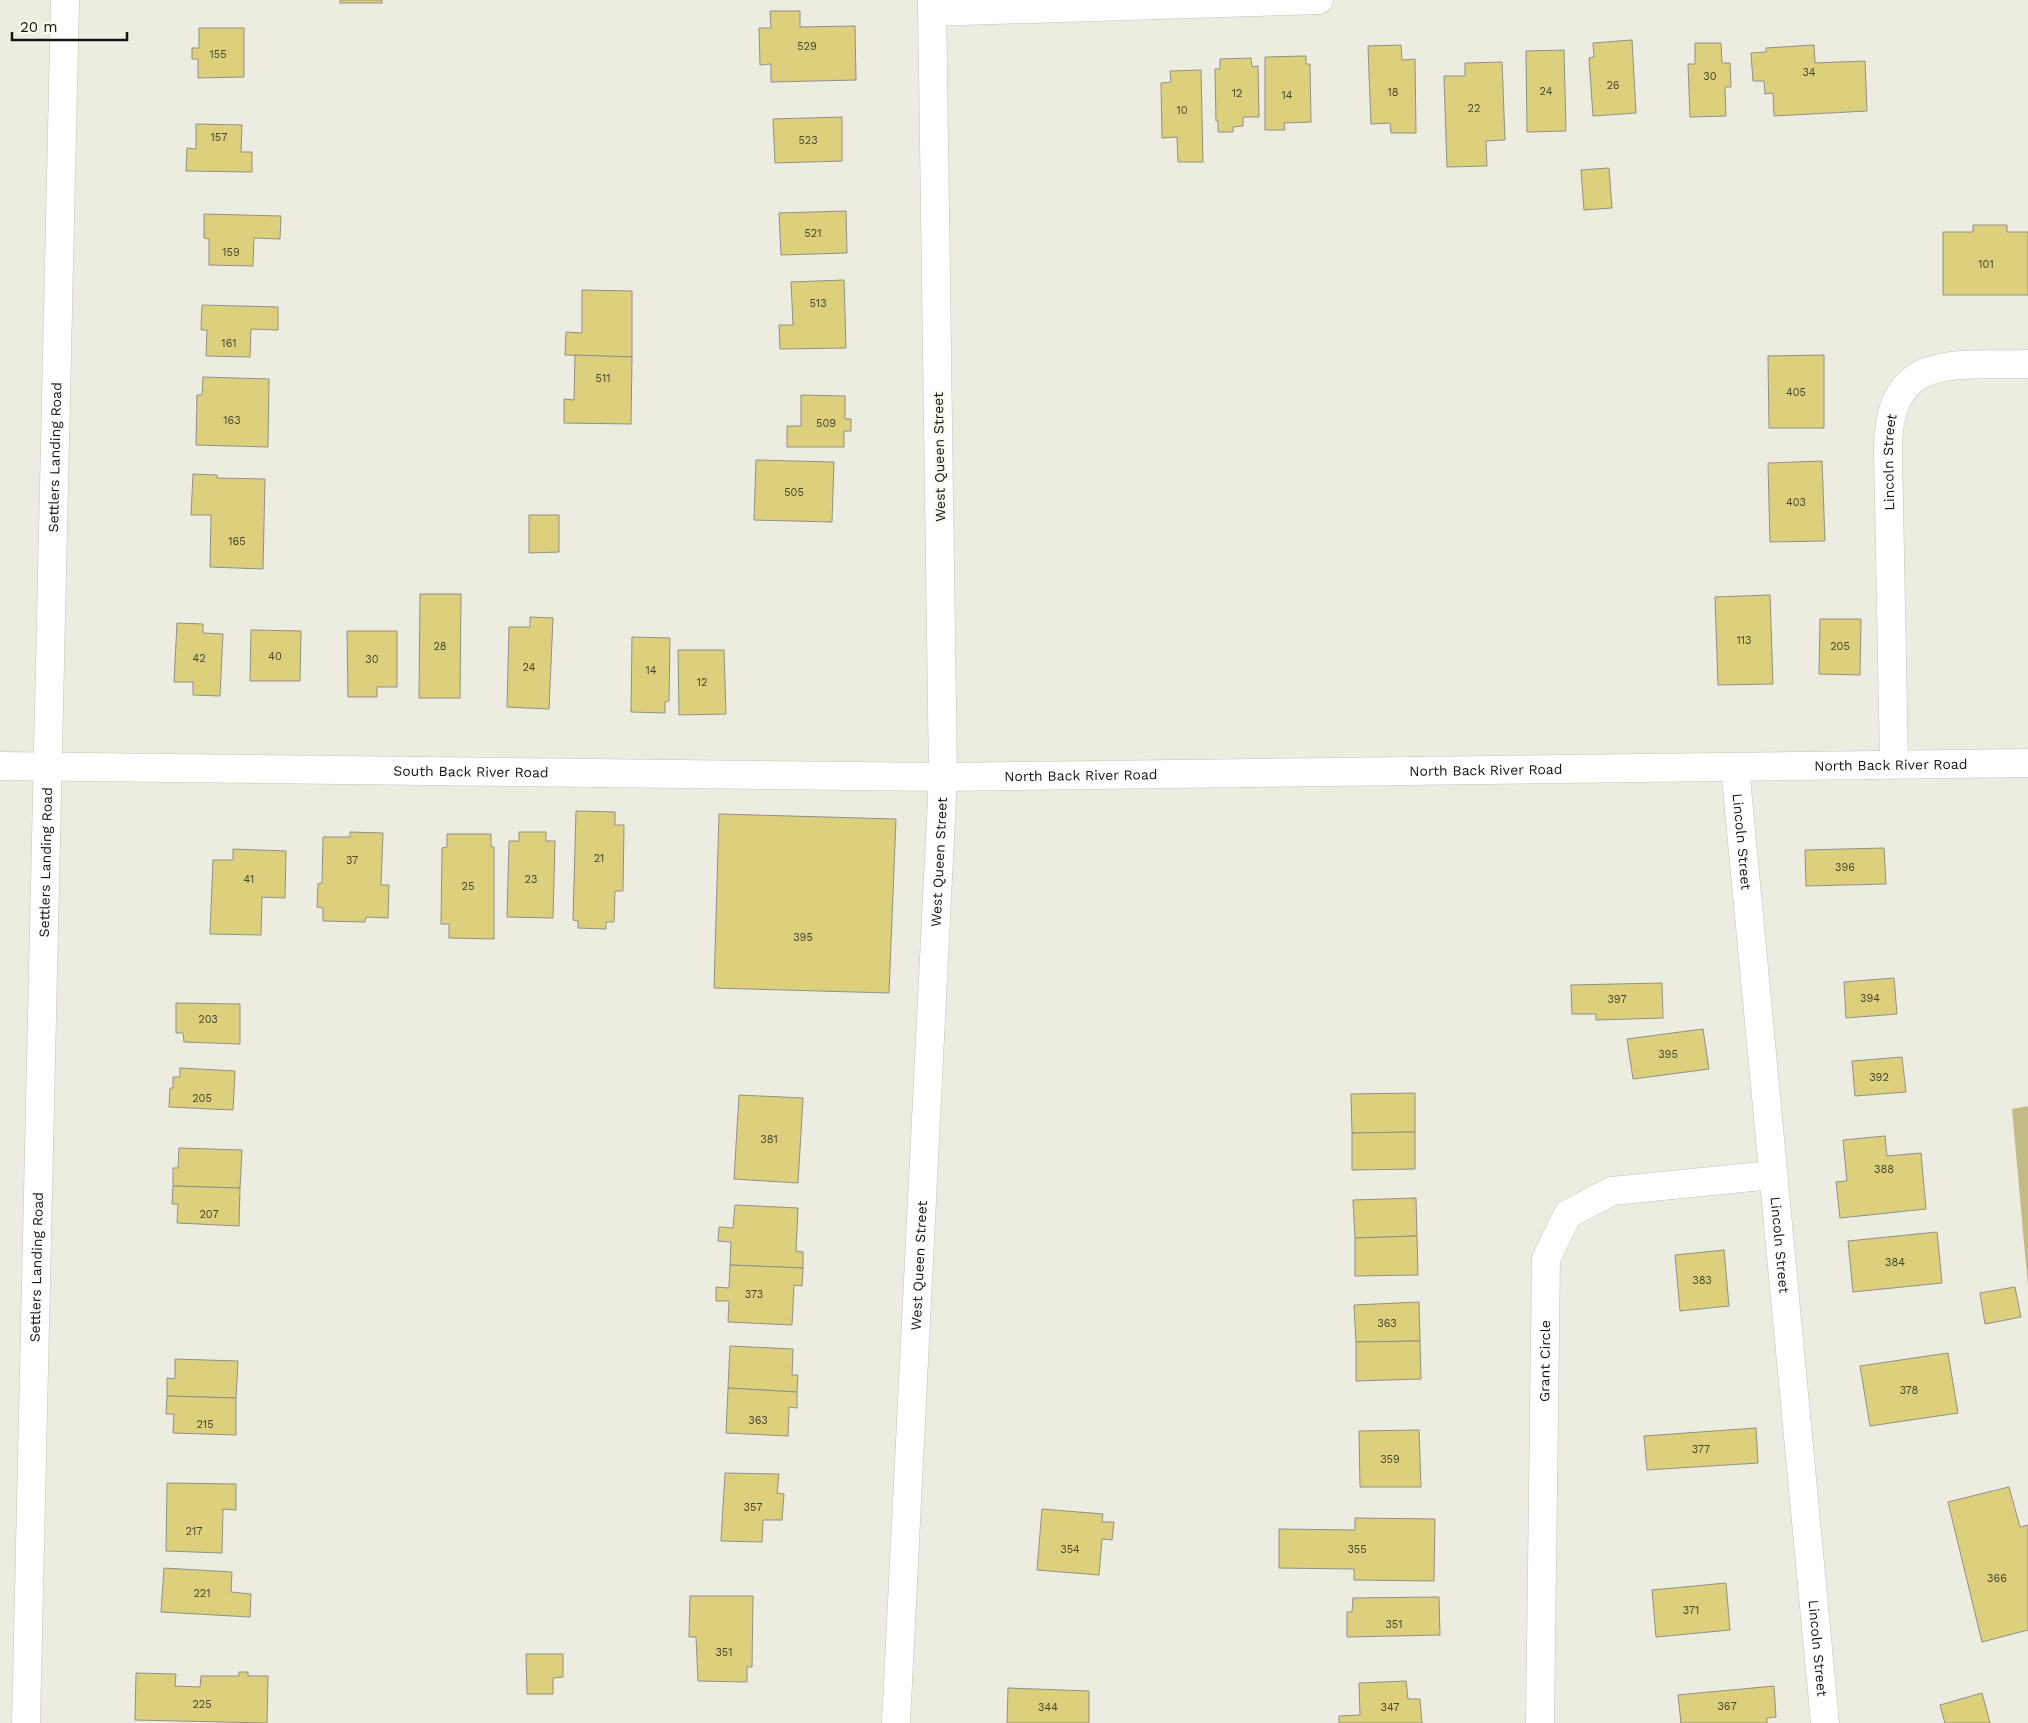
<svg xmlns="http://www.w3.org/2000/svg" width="2028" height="1723" font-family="'Work Sans',sans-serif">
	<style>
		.green { fill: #c3bb86 }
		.building { fill: #ddd07d; stroke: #929087 }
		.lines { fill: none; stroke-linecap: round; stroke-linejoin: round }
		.street-casing { stroke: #c4c2b8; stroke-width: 29 }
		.secondary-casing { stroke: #c4c2b8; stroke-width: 29 }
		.street { stroke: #fff; stroke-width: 28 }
		.secondary { stroke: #fff; stroke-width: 28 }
		.labels { text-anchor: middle; stroke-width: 4.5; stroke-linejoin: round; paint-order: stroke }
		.number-label { font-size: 11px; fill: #48442d }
		.street-label { font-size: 14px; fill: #161512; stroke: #faf9ee }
	</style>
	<rect width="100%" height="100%" fill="#edece1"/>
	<path class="green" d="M2028,1106V1287L2012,1109Z"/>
	<g class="building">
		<rect x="340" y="0" width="42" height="3"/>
		<path d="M770,11H800V27L855,26L856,80L771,82V64L760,65L759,28H771Z"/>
		<path d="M199,28H244V77L198,78V59H192V48H199Z"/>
		<path d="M1632,40L1636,113L1593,116L1589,58L1594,57L1593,43Z"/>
		<path d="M1695,43H1721L1722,63H1730L1731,87H1725L1726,116L1690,117L1688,64H1695Z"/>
		<path d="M1401,45L1402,60L1415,59L1416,133H1391L1390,123L1371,124L1368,46Z"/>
		<path d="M1814,45L1815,63L1865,61L1867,111L1774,116L1773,93L1765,94L1764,81H1753L1751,53L1766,52V48Z"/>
		<path d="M1564,50L1566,131L1527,132L1526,51Z"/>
		<path d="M1306,56V64H1310L1311,122L1284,123L1285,130H1265V57Z"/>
		<path d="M1251,58L1252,67L1258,66L1259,117H1243V126L1233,127V132H1218V121H1216L1215,69H1220V59Z"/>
		<path d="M1502,62L1505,140L1486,141L1487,166L1447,167L1444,76H1465V63Z"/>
		<path d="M1201,70L1203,162H1178L1177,137L1162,138L1161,83L1171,82L1170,71Z"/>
		<path d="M842,117V161L775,163L773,119Z"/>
		<path d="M196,124L242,125L241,152H252V172L186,171L187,148L196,149Z"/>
		<path d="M1609,168L1612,208L1584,210L1581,170Z"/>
		<path d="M846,211L847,253L781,255L779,213Z"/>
		<path d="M204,214L281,216L280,239L254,238L253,266L209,265V239L204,238Z"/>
		<path d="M1973,225H2007V232H2028V295H1943V232H1973Z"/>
		<path d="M844,280L846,348L780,349L779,325H793L791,282Z"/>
		<path d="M582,290L632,291V357L565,355L566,332L582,333Z"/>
		<path d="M202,305L278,307V330L251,329L250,357L206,356L207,330H201Z"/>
		<path d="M575,355L632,357L631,424L564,423V399L574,400Z"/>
		<path d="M1824,355V428H1769L1768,356Z"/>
		<path d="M203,377L269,379L268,447L196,445L197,395H202Z"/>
		<path d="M801,395L845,396V419H851V431H844V447H787V426H801Z"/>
		<path d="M756,460L834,462L832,522L754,520Z"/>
		<path d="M1822,461L1825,541L1770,542L1768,463Z"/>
		<path d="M193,474L217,475V478L265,479L263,569L210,567L211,515H191Z"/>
		<path d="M529,515H559V552L529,553Z"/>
		<path d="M420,594H461L460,698H419Z"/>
		<path d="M1770,595L1773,684L1718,685L1715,597Z"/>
		<path d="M530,617L553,618L549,709L507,707L509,627H530Z"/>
		<path d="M1820,619H1861L1860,675L1819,674Z"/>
		<path d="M177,623L203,624V633L223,634L220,696L193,695V682H174Z"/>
		<path d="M251,630L301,631L300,681H250Z"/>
		<path d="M347,631H397V687H377V697H348Z"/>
		<path d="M632,637L670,638L669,701L665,702V713L631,712Z"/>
		<path d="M678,650H724L726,714L679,715Z"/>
		<path d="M576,811L615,812V825H624L623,891H615L614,922H606V929L578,928V921L573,920Z"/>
		<path d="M719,814L896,819L889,993L714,988Z"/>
		<path d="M350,832L383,833L381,885H389L388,918L366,917L365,922L323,921V908L317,907L318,884L322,883L323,837H350Z"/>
		<path d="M519,832H546V841H555L553,918L507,917L509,841H519Z"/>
		<path d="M447,834H491V847H494V939L449,938V924H441L442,848L447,847Z"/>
		<path d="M1884,848L1886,884L1806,886L1805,850Z"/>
		<path d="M233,849L286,851L285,898L262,897L261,935L210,934L213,860H233Z"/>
		<path d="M1894,978L1897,1014L1846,1018L1844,982Z"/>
		<path d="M1662,983L1663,1018L1596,1020V1014H1572L1571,985Z"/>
		<path d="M176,1003L240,1004V1044L184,1042L183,1033H176Z"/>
		<path d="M1703,1029L1709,1069L1633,1079L1627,1039Z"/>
		<path d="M1902,1057L1906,1092L1855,1096L1852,1061Z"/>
		<path d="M180,1068L235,1071L233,1110L169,1107L170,1088H173V1077H180Z"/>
		<path d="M1415,1093V1132L1352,1133L1351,1094Z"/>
		<path d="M739,1095L803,1098L798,1183L734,1179Z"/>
		<path d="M1415,1132V1169L1352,1170V1133Z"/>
		<path d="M1885,1136L1887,1156L1921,1153L1926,1209L1840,1218L1836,1182L1847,1181L1843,1140Z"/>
		<path d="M179,1148L242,1150L240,1188L173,1186V1168H178Z"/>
		<path d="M173,1186L240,1188L239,1226L177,1223L178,1204H172Z"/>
		<path d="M1416,1198L1417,1236L1355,1238L1353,1200Z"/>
		<path d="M735,1205L798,1208L796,1251L803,1252V1268L730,1265L731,1242L718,1241L719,1227L733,1228Z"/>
		<path d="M1937,1232L1942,1283L1853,1292L1848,1241Z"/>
		<path d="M1417,1236L1418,1275L1355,1276V1238Z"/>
		<path d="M1724,1250L1729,1306L1680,1311L1675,1255Z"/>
		<path d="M730,1265L803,1268L802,1286L794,1285L792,1325L728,1322L729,1301H716V1287L729,1288Z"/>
		<path d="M2015,1287L2021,1317L1985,1324L1980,1293Z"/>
		<path d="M1419,1302L1420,1341L1356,1342L1354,1305Z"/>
		<path d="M1420,1341L1421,1379L1356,1381V1342Z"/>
		<path d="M730,1346L793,1349L792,1375H798L797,1392L728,1388Z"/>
		<path d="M1948,1353L1958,1413L1870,1426L1860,1366Z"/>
		<path d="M175,1359L238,1361L236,1398L167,1396V1378L175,1379Z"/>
		<path d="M728,1388L797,1392V1408L789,1407L788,1436L726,1433Z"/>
		<path d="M167,1396L236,1398V1435L173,1433L174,1414H166Z"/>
		<path d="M1756,1428L1758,1463L1647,1470L1644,1436Z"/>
		<path d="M1419,1430L1421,1487H1360L1359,1431Z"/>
		<path d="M725,1473L779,1474L777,1493L784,1494L782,1520H763L762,1542L721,1541Z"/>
		<path d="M167,1483L236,1484V1510L223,1509L222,1553L166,1551Z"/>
		<path d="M2009,1487L2020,1527L2028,1525V1630L1982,1642L1948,1502Z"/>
		<path d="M1042,1509L1103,1514L1102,1522H1114L1112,1540L1102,1539L1099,1575L1037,1570Z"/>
		<path d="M1355,1518L1435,1519L1434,1581L1354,1580V1569L1279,1568V1529L1355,1530Z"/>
		<path d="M164,1568L232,1572L231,1592L251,1594L250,1617L161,1612Z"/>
		<path d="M1726,1583L1730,1630L1656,1637L1652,1590Z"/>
		<path d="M690,1596H753L752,1667H747V1682L698,1681L696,1637H689Z"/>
		<path d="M1439,1597L1440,1635L1347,1637V1612H1352L1353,1598Z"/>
		<path d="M526,1654H563V1677L553,1678V1694H527Z"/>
		<path d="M239,1672H248V1676H268L267,1723L135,1720L136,1673L176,1674L175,1686L200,1687L201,1676H239Z"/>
		<path d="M1406,1681L1408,1699H1420L1422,1723H1339V1716L1360,1715L1359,1683Z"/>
		<path d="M1774,1686L1776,1717L1767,1718V1723H1681L1678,1695Z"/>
		<path d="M1008,1688L1089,1691V1723H1007Z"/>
		<path d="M1982,1693L1990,1723H1945L1940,1705Z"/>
	</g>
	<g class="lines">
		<g class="street-casing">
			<g id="street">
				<path d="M932,12L1319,0"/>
				<path id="s1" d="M1894,763L1888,450C1888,351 1954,366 2028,364"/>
				<path id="s2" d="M0,766L943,777L2028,763"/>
				<path id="s3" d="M1735,767L1825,1723"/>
				<path id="s4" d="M896,1723L943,777L932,0"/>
				<path id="s5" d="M1540,1723L1546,1259L1568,1214L1612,1191L1772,1175"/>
			</g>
		</g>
		<g class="secondary-casing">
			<g id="secondary">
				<path id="s6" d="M26,1723L65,0"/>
			</g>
		</g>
		<use href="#street" class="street"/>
		<use href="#secondary" class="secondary"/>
	</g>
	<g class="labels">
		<g class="number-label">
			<text x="807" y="50">529</text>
			<text x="218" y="58">155</text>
			<text x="1809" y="76">34</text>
			<text x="1710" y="80">30</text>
			<text x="1613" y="89">26</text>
			<text x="1546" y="95">24</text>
			<text x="1393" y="96">18</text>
			<text x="1237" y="97">12</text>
			<text x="1287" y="99">14</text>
			<text x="1474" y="112">22</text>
			<text x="1182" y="114">10</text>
			<text x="219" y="141">157</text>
			<text x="808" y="144">523</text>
			<text x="813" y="237">521</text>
			<text x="231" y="256">159</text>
			<text x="1986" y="268">101</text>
			<text x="818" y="307">513</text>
			<text x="229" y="347">161</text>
			<text x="603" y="382">511</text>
			<text x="1796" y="396">405</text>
			<text x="232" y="424">163</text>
			<text x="826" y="427">509</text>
			<text x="794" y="496">505</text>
			<text x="1796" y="506">403</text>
			<text x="237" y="545">165</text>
			<text x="1744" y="644">113</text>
			<text x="440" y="650">28</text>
			<text x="1840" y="650">205</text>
			<text x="275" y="660">40</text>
			<text x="199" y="662">42</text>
			<text x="372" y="663">30</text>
			<text x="529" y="671">24</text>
			<text x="651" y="674">14</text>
			<text x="702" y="686">12</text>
			<text x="599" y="862">21</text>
			<text x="352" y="864">37</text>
			<text x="1845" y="871">396</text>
			<text x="249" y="883">41</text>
			<text x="531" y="883">23</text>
			<text x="468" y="890">25</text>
			<text x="803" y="941">395</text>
			<text x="1870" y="1002">394</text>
			<text x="1617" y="1003">397</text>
			<text x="208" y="1023">203</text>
			<text x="1668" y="1058">395</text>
			<text x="1879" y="1081">392</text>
			<text x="202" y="1102">205</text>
			<text x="769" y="1143">381</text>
			<text x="1884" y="1173">388</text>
			<text x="209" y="1218">207</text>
			<text x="1895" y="1266">384</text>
			<text x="1702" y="1284">383</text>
			<text x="754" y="1298">373</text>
			<text x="1387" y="1327">363</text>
			<text x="1909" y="1394">378</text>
			<text x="758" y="1424">363</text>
			<text x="205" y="1428">215</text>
			<text x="1701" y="1453">377</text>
			<text x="1390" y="1463">359</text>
			<text x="753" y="1511">357</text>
			<text x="194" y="1535">217</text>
			<text x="1070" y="1553">354</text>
			<text x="1357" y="1553">355</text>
			<text x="1997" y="1582">366</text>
			<text x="202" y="1597">221</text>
			<text x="1691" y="1614">371</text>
			<text x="1394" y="1628">351</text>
			<text x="724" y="1656">351</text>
			<text x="202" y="1708">225</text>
			<text x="1727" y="1710">367</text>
			<text x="1048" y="1711">344</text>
			<text x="1390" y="1711">347</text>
		</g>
		<g class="street-label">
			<text dy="5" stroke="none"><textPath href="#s6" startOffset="1266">Settlers Landing Road</textPath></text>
			<text transform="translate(939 457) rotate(-91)" y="5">West Queen Street</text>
			<text dy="5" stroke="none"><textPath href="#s1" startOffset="301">Lincoln Street</textPath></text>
			<text dy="5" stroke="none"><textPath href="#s2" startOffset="1891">North Back River Road</textPath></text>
			<text dy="5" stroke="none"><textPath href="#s2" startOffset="1486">North Back River Road</textPath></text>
			<text dy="5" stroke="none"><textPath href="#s2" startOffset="471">South Back River Road</textPath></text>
			<text dy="5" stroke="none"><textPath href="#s2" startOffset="1081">North Back River Road</textPath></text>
			<text dy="5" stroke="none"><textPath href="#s3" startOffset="75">Lincoln Street</textPath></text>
			<text dy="5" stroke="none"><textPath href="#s6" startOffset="861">Settlers Landing Road</textPath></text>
			<text dy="5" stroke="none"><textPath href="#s4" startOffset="862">West Queen Street</textPath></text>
			<text dy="5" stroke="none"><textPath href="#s3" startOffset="480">Lincoln Street</textPath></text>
			<text dy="5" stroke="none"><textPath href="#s6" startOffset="456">Settlers Landing Road</textPath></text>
			<text dy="5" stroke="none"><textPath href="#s4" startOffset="458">West Queen Street</textPath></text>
			<text dy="5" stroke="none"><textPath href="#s5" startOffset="362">Grant Circle</textPath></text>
			<text dy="5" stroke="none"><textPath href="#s3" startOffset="885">Lincoln Street</textPath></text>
		</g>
	</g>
	<path d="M12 32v8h115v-8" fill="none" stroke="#161512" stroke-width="2.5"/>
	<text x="20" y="32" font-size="15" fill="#161512" stroke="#faf9ee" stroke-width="4" paint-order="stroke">20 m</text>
</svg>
